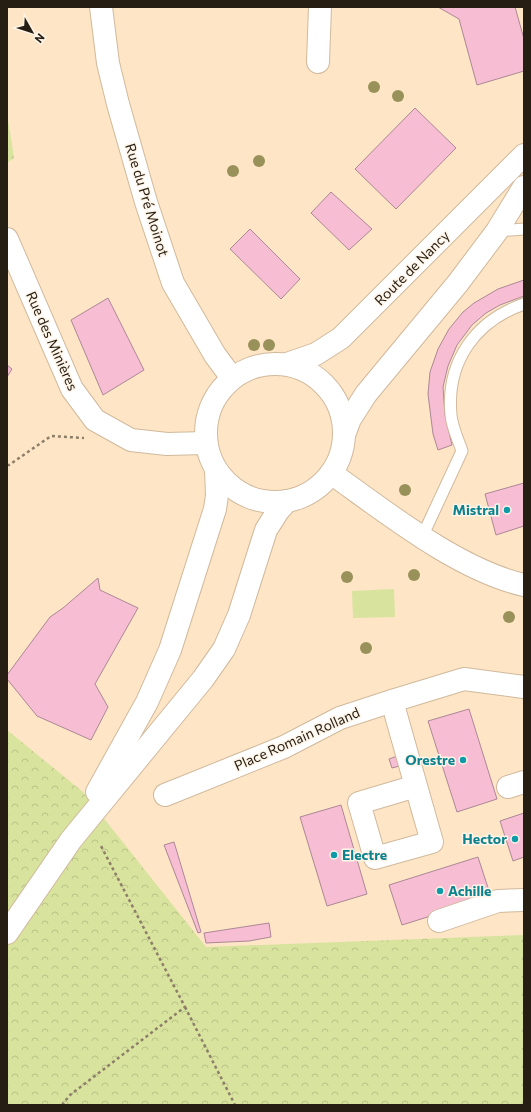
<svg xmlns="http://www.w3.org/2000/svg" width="531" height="1112" font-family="Commissioner,sans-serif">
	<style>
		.grass { fill: #d8e39e }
		.forest { fill: url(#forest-crowns) }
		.building { fill: #f7bdd3; stroke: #ac8896 }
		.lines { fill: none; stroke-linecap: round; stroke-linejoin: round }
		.lane-casing { stroke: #d1b99c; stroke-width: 13 }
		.street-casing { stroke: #d1b99c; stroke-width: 24 }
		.secondary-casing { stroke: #d1b99c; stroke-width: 24 }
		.path { stroke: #8e7e69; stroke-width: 2.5; stroke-dasharray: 3 3; stroke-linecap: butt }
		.lane { stroke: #fff; stroke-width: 11 }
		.street { stroke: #fff; stroke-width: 22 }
		.secondary { stroke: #fff; stroke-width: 22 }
		.tree { fill: #99915a }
		.culture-dot { fill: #0f9aa8; stroke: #fef4e8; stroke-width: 1.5 }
		.labels { text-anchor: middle; stroke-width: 3; stroke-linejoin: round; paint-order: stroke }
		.street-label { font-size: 14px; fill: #271e13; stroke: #fef4e8 }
		.culture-label { font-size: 14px; font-weight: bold; fill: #0d838f; stroke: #fef4e8; text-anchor: end }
	</style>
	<defs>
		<pattern id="forest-crowns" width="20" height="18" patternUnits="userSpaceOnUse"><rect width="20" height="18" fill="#d8e39e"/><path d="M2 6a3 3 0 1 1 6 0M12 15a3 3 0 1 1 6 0" fill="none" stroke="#b9c287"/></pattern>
	</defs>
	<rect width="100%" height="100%" fill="#fde5c6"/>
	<path class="grass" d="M394,589L395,617L353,618L352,591Z"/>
	<g class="forest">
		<path d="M7,113L14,158L7,163Z"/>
		<path d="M7,730L83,792L206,947L524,935V1105H7Z"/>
	</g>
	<g class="building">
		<path d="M438,7H515L524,39V71L477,85L459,19Z"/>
		<path d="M415,108L456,148L396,209L355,169Z"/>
		<path d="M331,192L372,229L349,250L311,213Z"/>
		<path d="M250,229L300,279L281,299L230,249Z"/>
		<path d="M524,280V296L500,305L486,313L472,325L457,345L448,366L443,387L445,415L452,445L438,450L433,434L428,394L430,372L438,349L449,329L463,312L474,303L498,289Z"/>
		<path d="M108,298L144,370L103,395L71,320Z"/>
		<path d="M7,365L12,369L7,377Z"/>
		<path d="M524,483V526L496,535L485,494Z"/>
		<path d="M98,578L100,590L138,608L95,684L108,707L91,740L37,716L7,679V675L50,617L63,608Z"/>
		<path d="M469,709L497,799L457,812L428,721Z"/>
		<path d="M400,755L403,765L392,768L389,759Z"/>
		<path d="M341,805L367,894L327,906L300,817Z"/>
		<path d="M524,813V857L513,861L500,821Z"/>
		<path d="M174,842L201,932L198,933L164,845Z"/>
		<path d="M478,857L491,897L402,925L389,885Z"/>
		<path d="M269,923L271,937L249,941L206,943L204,933Z"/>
	</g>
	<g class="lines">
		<g class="lane-casing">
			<g id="lane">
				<path d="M497,231L524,229"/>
				<path d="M422,537L462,451C458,439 452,427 451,415C446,362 475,321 524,304"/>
			</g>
		</g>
		<g class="street-casing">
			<g id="street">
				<path d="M318,62L320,7"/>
				<path d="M7,239L72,389L95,420L131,440L167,444L206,443"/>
				<path d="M392,701L416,786L359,803L375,858L432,842L416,786"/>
				<path d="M508,787L524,782"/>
				<path d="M165,795L284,747L340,718L392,701L464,679L524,687"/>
				<path d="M439,921L498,901L524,900"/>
			</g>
		</g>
		<g class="secondary-casing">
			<g id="secondary">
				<path d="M101,7L108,63L118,104L146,202L173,283L215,355L232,378"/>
				<circle cx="275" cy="433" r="69"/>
				<path d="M287,364L316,354L341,338L524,155"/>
				<path d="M344,435L350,419L366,394L458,283L497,231L524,187"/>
				<path d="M331,473C386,512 458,570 524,585"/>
				<path d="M97,792L147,702L170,650L215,509L217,495L216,470"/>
				<path d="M7,933L71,840L203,679L224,649L239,615L266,530L278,511L287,501"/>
			</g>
		</g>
		<g class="path">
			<path d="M7,465H9L51,436L84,438"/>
			<path d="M185,1007L235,1105"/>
			<path d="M62,1105L70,1095L185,1007L101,846"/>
		</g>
		<use href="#lane" class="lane"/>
		<use href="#street" class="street"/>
		<use href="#secondary" class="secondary"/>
	</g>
	<g class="tree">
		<circle cx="374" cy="87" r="6"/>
		<circle cx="398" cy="96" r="6"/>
		<circle cx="259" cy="161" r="6"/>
		<circle cx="233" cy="171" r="6"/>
		<circle cx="254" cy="345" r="6"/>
		<circle cx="269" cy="345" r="6"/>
		<circle cx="405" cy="490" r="6"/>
		<circle cx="414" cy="575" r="6"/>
		<circle cx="347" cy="577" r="6"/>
		<circle cx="509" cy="617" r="6"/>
		<circle cx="366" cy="648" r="6"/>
	</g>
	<g class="culture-dot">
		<circle cx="507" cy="510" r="4"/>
		<circle cx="463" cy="760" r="4"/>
		<circle cx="515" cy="839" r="4"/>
		<circle cx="334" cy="855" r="4"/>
		<circle cx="440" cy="891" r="4"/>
	</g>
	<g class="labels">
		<g class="street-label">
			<text transform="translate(147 200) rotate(73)" y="5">Rue du Pré Moinot</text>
			<text transform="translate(412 268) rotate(-45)" y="5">Route de Nancy</text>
			<text transform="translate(52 341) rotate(66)" y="5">Rue des Minières</text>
			<text transform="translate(297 739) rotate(-24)" y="5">Place Romain Rolland</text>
		</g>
		<g class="culture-label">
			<text x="499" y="515">Mistral</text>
			<text x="455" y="765">Orestre</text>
			<text x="507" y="844">Hector</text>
			<text x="342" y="860" text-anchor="start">Electre</text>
			<text x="448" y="896" text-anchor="start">Achille</text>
		</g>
	</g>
	<rect width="531" height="1112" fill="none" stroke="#271e13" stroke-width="16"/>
	<g transform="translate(32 32) rotate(129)" stroke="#fef4e8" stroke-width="3" paint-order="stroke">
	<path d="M0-3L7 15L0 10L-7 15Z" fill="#271e13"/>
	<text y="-6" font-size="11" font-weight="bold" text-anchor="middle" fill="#271e13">N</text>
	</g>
</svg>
